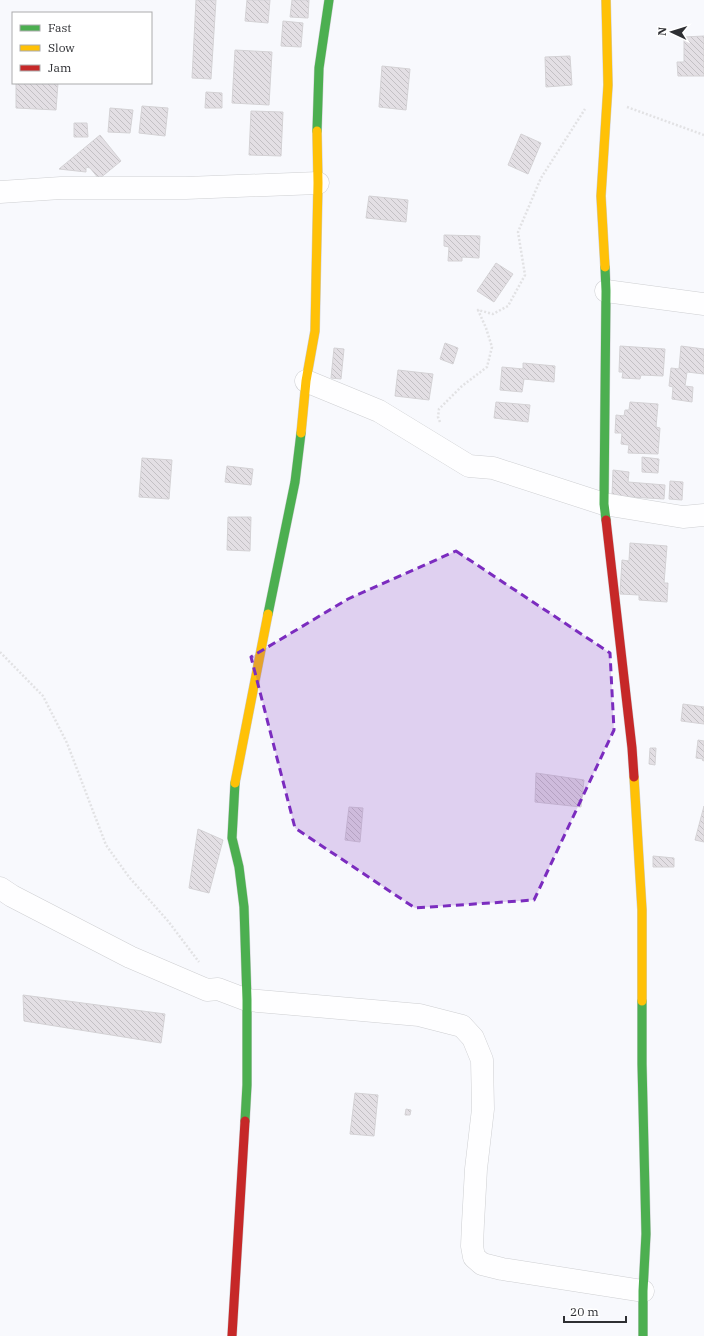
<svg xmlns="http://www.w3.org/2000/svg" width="704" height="1336" font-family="'IBM Plex Serif',serif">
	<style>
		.building { fill: url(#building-back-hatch); stroke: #d4d2d5 }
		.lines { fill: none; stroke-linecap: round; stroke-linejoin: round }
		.street-casing { stroke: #cecfd2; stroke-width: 23 }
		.fast-casing { stroke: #cecfd2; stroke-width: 10 }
		.slow-casing { stroke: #cecfd2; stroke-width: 10 }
		.jam-casing { stroke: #cecfd2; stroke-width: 10 }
		.path { stroke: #e2e2e4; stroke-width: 2.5; stroke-dasharray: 2 2; stroke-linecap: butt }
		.street { stroke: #fefeff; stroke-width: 22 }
		.fast { stroke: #4caf50; stroke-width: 9 }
		.slow { stroke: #ffc107; stroke-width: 9 }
		.jam { stroke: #c62828; stroke-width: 9 }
		.marked { fill: #7b2cbf; fill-opacity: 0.2; stroke: #7b2cbf; stroke-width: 3; stroke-dasharray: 8 5; stroke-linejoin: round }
	</style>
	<defs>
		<pattern id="building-back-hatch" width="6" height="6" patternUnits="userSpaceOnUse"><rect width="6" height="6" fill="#e3dfe4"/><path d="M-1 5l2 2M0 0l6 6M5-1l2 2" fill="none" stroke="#c3c0c4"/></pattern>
	</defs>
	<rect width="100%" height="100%" fill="#f8f9fd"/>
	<g class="building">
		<path d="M196,0H216L211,79L192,78Z"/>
		<path d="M247,0H270L268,23L245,21Z"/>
		<path d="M292,0H309L308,18L290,17Z"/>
		<path d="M283,21L303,23L301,47L281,46Z"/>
		<path d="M704,36V76H678L677,62H684V37Z"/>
		<path d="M235,50L272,52L269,105L232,103Z"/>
		<path d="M570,56L572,85L546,87L545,57Z"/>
		<path d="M382,66L410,69L406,110L379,107Z"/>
		<path d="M16,83H58L56,110L16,108Z"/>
		<path d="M206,92L222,93V108H205Z"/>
		<path d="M142,106L168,108L165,136L139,133Z"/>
		<path d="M110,108L133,110L130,133L108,132Z"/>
		<path d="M251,111L283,112L281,156L249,155Z"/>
		<path d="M74,123H87L88,137H74Z"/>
		<path d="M521,134L541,143L528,174L508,165Z"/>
		<path d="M100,135L121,161L99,179L90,168L86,167V172L59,169Z"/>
		<path d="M369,196L408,200L406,222L366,218Z"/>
		<path d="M444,235L480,236L479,258L462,257V261H448L449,247L444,246Z"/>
		<path d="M496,263L513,274L494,302L477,291Z"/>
		<path d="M445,343L458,348L453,364L440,359Z"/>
		<path d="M620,346L665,349L663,376L641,375L640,379L622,378L623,372H619Z"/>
		<path d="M681,346L704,349V374L687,372L685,386L693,387L692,402L672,399L673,387L669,386L671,368L679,369Z"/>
		<path d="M334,348L344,349L341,379L331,378Z"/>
		<path d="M523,363L555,366L554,382L524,379L522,392L500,390L502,367L523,369Z"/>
		<path d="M398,370L433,374L429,400L395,396Z"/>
		<path d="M496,402L530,405L528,422L494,418Z"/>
		<path d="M630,402L658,404L656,427L660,428L658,454L628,453L629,445L621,444L622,433H615L616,415L624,416L625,410H629Z"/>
		<path d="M642,457L659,459L658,473L642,472Z"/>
		<path d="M142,458L172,460L169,499L139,497Z"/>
		<path d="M227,466L253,469L251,485L225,482Z"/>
		<path d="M613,470L629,472L628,482L665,485L664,499L612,496Z"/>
		<path d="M670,481L683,482L682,500L669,499Z"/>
		<path d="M228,517H251L250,551L227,550Z"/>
		<path d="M630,543L667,546L664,583H668L667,602L639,600V595L620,594L622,560L629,561Z"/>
		<path d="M683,704L704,707V724L681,721Z"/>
		<path d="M698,740L704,741V761L702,760L703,759L696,758Z"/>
		<path d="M650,748H656L655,765L649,764Z"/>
		<path d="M536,773L584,780L581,807L535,802Z"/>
		<path d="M704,806V842L695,840Z"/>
		<path d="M349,807L363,808L360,842L345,840Z"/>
		<path d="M198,829L223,840L209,893L189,888Z"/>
		<path d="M653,856L674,858V867H653Z"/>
		<path d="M23,995L165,1014L161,1043L24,1021Z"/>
		<path d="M355,1093L378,1095L374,1136L350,1134Z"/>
		<path d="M406,1109L411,1110L410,1115H405Z"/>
	</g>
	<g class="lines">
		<g class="street-casing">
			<g id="street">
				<path d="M0,192L61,188H186L318,183"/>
				<path d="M606,291L704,304"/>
				<path d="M306,381L379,411L469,466L493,468L604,504L683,517L704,515"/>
				<path d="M0,888L12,896L130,957L207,990L218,989L247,1000L419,1015L462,1026L473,1038L482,1060L483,1109L476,1169L473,1223L472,1246L474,1257L482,1264L502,1269L643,1291"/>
			</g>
		</g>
		<g class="fast-casing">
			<g id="fast">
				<path d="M317,131L319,68L329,0"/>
				<path d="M605,267L606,291L604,504L606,520"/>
				<path d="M268,614L295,482L301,433"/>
				<path d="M235,783L232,838L239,867L244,907L247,1000V1085L245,1121"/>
				<path d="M642,1001V1064L646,1234L643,1291V1336"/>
			</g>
		</g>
		<g class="slow-casing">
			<g id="slow">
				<path d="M605,267L601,196L608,85L606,0"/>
				<path d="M301,433L306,381L315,331L318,183L317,131"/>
				<path d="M634,777L642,910V1001"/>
				<path d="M235,783L268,614"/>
			</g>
		</g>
		<g class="jam-casing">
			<g id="jam">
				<path d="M606,520L632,748L634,777"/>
				<path d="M232,1336L245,1121"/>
			</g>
		</g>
		<g class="path">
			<path d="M627,107L704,135"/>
			<path d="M440,422L438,417L439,409L462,386L487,367L492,347L486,328L478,310L493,314L508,306L525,275L518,232L541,178L585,109"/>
			<path d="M0,652L43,696L67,743L106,845L129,877L168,921L199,962"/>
		</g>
		<use href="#street" class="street"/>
		<use href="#fast" class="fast"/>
		<use href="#slow" class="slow"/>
		<use href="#jam" class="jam"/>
	</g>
	<path class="marked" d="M456,551L610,653L614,730L534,900L415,908L295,828L251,657L348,599Z"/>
	<rect x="12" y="12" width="140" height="72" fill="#ffffff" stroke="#abacad"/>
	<rect x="20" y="25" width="20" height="6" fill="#4caf50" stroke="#abacad"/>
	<text x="48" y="32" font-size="12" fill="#2e2f33">Fast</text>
	<rect x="20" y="45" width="20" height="6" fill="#ffc107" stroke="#abacad"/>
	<text x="48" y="52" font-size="12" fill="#2e2f33">Slow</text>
	<rect x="20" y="65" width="20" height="6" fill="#c62828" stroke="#abacad"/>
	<text x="48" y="72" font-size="12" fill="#2e2f33">Jam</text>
	<g transform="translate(672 32) rotate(274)" stroke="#ffffff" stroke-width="3" paint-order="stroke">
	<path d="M0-3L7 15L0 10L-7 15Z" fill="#2e2f33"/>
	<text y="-6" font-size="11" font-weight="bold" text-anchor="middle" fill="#2e2f33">N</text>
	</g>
	<path d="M564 1316v6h62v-6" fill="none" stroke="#2e2f33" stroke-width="2"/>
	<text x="570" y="1316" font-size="12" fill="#2e2f33" stroke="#ffffff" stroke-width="3" paint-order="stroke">20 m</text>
</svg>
